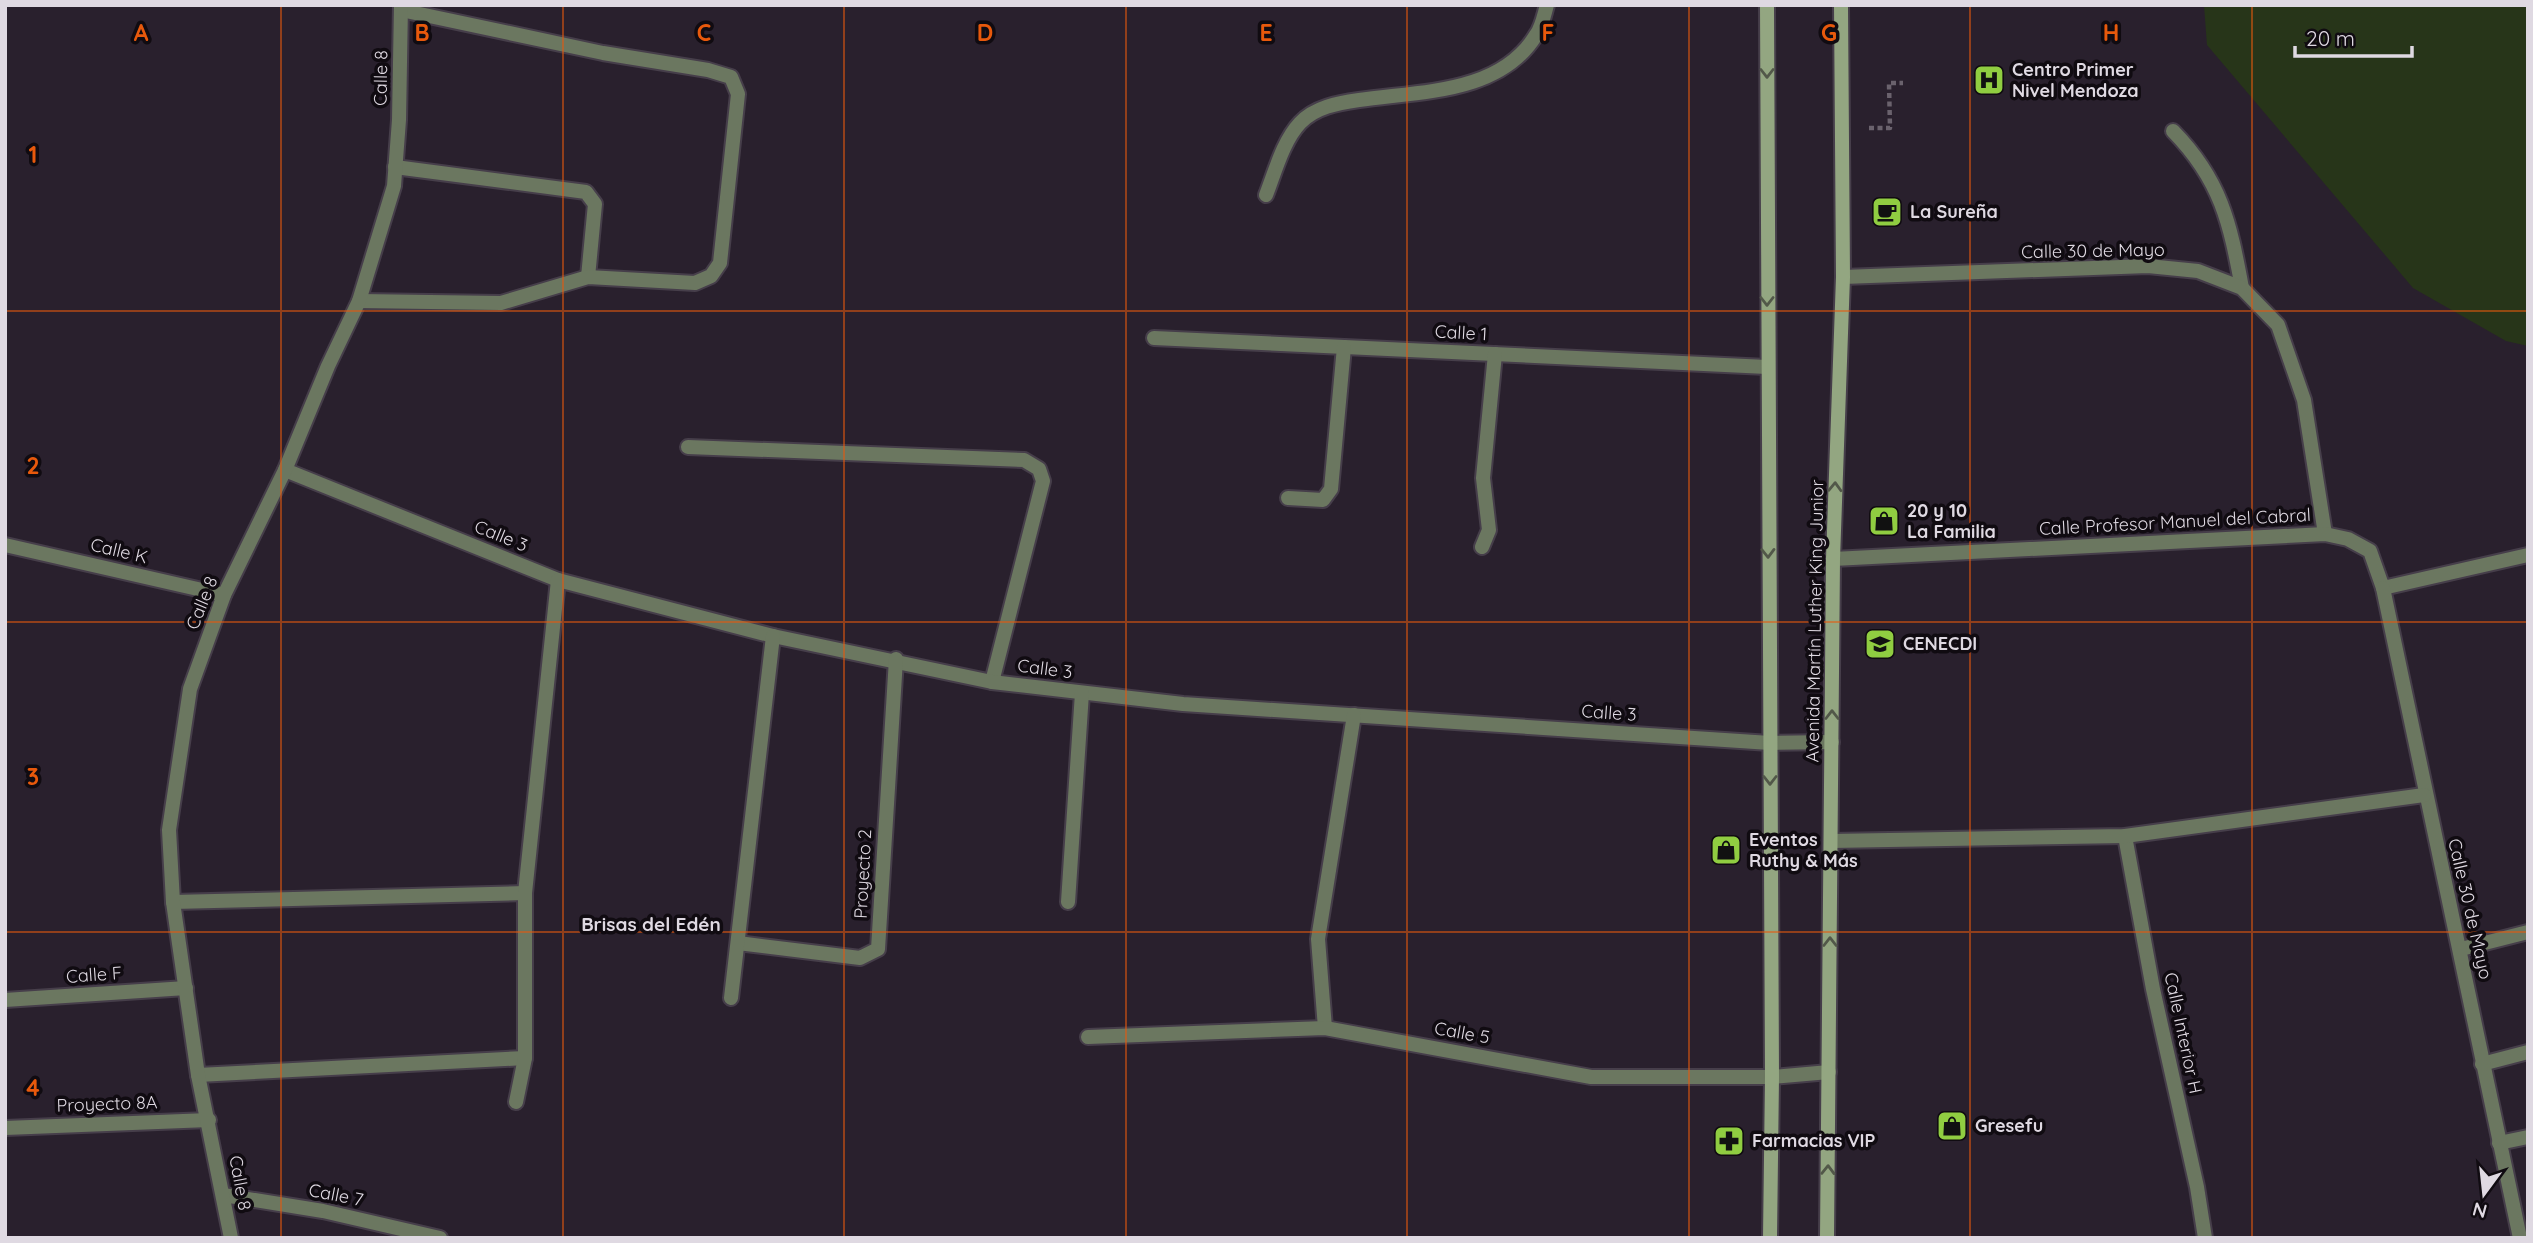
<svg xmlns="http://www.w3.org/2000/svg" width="2533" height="1243" font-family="Quicksand,sans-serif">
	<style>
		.green { fill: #273519 }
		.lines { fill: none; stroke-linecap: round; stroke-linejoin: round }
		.lane-casing { stroke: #463e4a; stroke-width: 18 }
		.street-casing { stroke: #463e4a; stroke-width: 18 }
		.secondary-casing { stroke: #463e4a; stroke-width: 18 }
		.path { stroke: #6a626d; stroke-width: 4.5; stroke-dasharray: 5 3.5; stroke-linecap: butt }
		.lane { stroke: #6b7760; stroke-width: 14 }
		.street { stroke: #6b7760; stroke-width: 14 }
		.secondary { stroke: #93a681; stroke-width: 14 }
		.oneway { stroke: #525849 }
		.grid { fill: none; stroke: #e8590c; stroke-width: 2; stroke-opacity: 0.55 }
		.labels { text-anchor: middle; stroke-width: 7; stroke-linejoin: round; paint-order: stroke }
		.poi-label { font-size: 18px; font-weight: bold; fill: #dfd9e2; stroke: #100b11; text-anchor: start }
		.street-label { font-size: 18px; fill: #dfd9e2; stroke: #100b11 }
		.neighbourhood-label { font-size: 19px; font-weight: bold; fill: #dfd9e2; stroke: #100b11 }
		.grid-label { font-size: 23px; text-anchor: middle; font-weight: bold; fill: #e8590c; stroke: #100b11; stroke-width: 7; stroke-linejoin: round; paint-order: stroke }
	</style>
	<rect width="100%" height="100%" fill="#29202d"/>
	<path class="green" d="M2204,5H2528V346L2506,341L2413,288L2207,45Z"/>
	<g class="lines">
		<g class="lane-casing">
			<g id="lane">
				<path d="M2173,131C2221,180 2230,223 2242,288"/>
				<path d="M1266,195C1275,172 1283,141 1300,123C1315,107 1338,103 1359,100C1420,91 1500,94 1536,35C1542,27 1544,15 1547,5"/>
				<path d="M2461,949L2528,932"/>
				<path d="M2482,1064L2528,1052"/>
				<path d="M2499,1143L2528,1137"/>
			</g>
		</g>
		<g class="street-casing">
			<g id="street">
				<path d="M395,167L586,192L595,204L588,277"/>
				<path d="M1843,277L2148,266L2198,271L2242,288L2278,325L2304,400L2325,534"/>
				<path d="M359,301L501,303L588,277L695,283L711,276L720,263L738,94L731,77L708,70L603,53L401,10"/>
				<path d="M1154,338L1767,367"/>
				<path d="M688,447L1024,460L1039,469L1043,481L992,682"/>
				<path d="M285,470L558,580L773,636L992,682L1183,704L1770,743L1832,742"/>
				<path d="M1288,498L1323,500L1331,489L1344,347"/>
				<path d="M5,545L224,595"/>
				<path d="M1482,547L1489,530L1483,478L1495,354"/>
				<path d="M1833,559L2325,534L2348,539L2370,551L2383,588L2528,555"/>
				<path d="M2383,588L2520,1238"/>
				<path d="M2125,836L2153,989L2197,1187L2205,1238"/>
				<path d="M1831,841L2125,836L2424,795"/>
				<path d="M173,902L525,893"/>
				<path d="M1068,902L1082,693"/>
				<path d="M738,943L860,958L878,949L896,659"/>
				<path d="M731,998L773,636"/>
				<path d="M5,1000L186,988"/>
				<path d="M1325,1028L1318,939L1354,715"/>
				<path d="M1088,1037L1325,1028L1591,1077H1772L1829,1072"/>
				<path d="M198,1075L525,1058"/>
				<path d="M516,1102L525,1058V893L558,580"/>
				<path d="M5,1128L209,1120"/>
				<path d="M223,1195L323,1211L440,1238"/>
				<path d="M231,1238L198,1075L173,902L169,830L190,689L224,595L285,470L328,366L359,301L394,186L399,120L401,5"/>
			</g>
		</g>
		<g class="secondary-casing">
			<g id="secondary">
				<path d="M1767,5L1772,1077L1770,1238"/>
				<path d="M1827,1238L1833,559L1843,277L1841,5"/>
			</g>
		</g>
		<path class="path" d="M1869,128H1890L1889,83H1903"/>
		<use href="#lane" class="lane"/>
		<use href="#street" class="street"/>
		<use href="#secondary" class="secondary"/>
	</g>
	<defs><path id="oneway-chevron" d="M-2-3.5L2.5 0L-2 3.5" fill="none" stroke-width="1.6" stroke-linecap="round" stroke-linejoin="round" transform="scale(1.75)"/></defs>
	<g class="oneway">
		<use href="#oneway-chevron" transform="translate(1767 73) rotate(90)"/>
		<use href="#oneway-chevron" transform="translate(1767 301) rotate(90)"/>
		<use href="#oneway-chevron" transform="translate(1835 487) rotate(-88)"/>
		<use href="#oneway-chevron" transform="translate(1768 553) rotate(89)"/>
		<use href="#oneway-chevron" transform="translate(1832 715) rotate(-90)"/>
		<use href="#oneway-chevron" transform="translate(1770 780) rotate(90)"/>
		<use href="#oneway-chevron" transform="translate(1830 942) rotate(-90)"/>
		<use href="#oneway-chevron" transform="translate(1828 1170) rotate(-89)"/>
	</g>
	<path class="grid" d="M281,5V1238M563,5V1238M844,5V1238M1126,5V1238M1407,5V1238M1689,5V1238M1970,5V1238M2252,5V1238M5,311H2528M5,622H2528M5,932H2528"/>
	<defs>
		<g id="hospital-square" transform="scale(1.575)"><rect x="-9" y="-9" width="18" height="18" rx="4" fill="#90cd41" stroke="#100b11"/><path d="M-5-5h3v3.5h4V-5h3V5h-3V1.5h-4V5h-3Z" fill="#111"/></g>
		<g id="cafe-square" transform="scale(1.575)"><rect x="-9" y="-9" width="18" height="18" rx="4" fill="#90cd41" stroke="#100b11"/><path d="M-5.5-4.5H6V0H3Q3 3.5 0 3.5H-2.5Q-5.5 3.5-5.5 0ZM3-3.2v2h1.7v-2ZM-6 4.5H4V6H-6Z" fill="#111"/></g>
		<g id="shop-square" transform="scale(1.575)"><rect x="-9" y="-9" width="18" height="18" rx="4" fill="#90cd41" stroke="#100b11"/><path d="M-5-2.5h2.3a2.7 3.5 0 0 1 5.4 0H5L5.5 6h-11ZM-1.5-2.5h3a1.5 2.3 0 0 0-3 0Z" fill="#111"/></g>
		<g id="school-square" transform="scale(1.575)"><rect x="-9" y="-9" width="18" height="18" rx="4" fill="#90cd41" stroke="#100b11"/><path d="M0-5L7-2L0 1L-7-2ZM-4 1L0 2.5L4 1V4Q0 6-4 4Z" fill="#111"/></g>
		<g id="pharmacy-square" transform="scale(1.575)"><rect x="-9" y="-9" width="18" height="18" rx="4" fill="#90cd41" stroke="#100b11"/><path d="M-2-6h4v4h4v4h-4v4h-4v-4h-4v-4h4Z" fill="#111"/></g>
	</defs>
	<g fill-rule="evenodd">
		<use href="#hospital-square" x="1989" y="80"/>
		<use href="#cafe-square" x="1887" y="212"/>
		<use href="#shop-square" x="1884" y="521"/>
		<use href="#school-square" x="1880" y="644"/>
		<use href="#shop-square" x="1726" y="850"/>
		<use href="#shop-square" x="1952" y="1126"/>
		<use href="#pharmacy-square" x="1729" y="1141"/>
	</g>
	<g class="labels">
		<g class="poi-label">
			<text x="2012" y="76">Centro Primer<tspan x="2012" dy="21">Nivel Mendoza</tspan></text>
			<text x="1910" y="218">La Sureña</text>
			<text x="1907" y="517">20 y 10<tspan x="1907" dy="21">La Familia</tspan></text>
			<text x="1903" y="650">CENECDI</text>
			<text x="1749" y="846">Eventos<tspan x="1749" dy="21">Ruthy &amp; Más</tspan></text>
			<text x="1975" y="1132">Gresefu</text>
			<text x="1752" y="1147">Farmacias VIP</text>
		</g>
		<g class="street-label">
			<text transform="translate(381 78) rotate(-89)" y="6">Calle 8</text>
			<text transform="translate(2093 251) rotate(-1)" y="6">Calle 30 de Mayo</text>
			<text transform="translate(1461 333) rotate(3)" y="6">Calle 1</text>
			<text transform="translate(2175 522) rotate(-3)" y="6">Calle Profesor Manuel del Cabral</text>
			<text transform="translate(501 536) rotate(22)" y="6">Calle 3</text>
			<text transform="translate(119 551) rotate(13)" y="6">Calle K</text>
			<text transform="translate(202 603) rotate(-68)" y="6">Calle 8</text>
			<text transform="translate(1815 621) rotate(-89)" y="6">Avenida Martín Luther King Junior</text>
			<text transform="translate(1045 669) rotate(7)" y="6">Calle 3</text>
			<text transform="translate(1609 713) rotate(4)" y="6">Calle 3</text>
			<text transform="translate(863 874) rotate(-87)" y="6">Proyecto 2</text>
			<text transform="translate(2470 909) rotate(77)" y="6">Calle 30 de Mayo</text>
			<text transform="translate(94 975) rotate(-4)" y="6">Calle F</text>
			<text transform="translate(1462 1033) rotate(10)" y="6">Calle 5</text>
			<text transform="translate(2183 1033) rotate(78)" y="6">Calle Interior H</text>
			<text transform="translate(107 1104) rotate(-2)" y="6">Proyecto 8A</text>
			<text transform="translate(240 1183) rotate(80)" y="6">Calle 8</text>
			<text transform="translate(336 1195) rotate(11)" y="6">Calle 7</text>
		</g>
		<g class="neighbourhood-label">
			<text x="651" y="931">Brisas del Edén</text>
		</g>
	</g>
	<g class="grid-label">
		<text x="141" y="41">A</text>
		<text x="422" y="41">B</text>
		<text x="704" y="41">C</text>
		<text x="985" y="41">D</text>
		<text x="1266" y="41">E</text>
		<text x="1548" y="41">F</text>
		<text x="1829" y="41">G</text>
		<text x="2111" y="41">H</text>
		<text x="33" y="163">1</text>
		<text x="33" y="474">2</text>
		<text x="33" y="785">3</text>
		<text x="33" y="1096">4</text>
	</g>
	<rect width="2533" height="1243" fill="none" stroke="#dfd9e2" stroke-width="14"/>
	<g transform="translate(2484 1194) rotate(195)" stroke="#100b11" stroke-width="5" paint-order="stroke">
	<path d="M0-5L12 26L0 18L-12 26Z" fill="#dfd9e2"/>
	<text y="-10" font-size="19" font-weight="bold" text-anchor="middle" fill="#dfd9e2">N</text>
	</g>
	<path d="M2295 46v10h117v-10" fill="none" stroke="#dfd9e2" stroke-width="3.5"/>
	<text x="2306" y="46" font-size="21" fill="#dfd9e2" stroke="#100b11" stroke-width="5" paint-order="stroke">20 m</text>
</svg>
